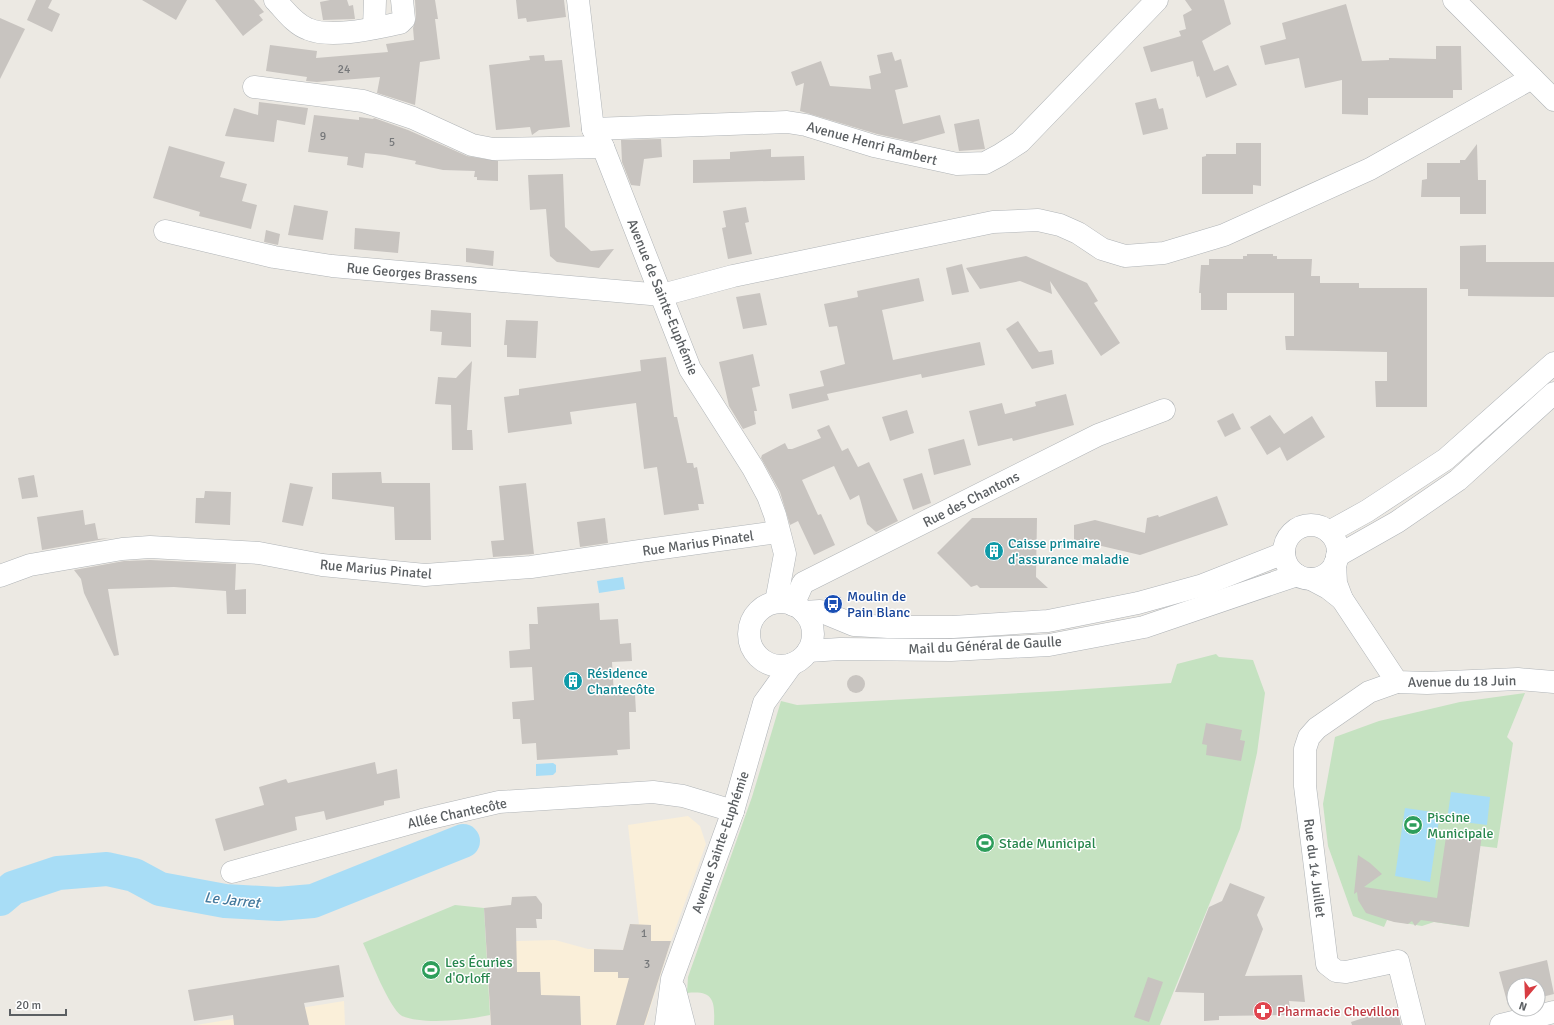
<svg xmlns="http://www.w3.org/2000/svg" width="1554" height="1025" font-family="Signika,sans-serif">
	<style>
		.commercial { fill: #faefd9 }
		.green { fill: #c5e2c1 }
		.water { fill: #a8ddf6 }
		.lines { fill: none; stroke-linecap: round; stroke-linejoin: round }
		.river { stroke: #a8ddf6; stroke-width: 34 }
		.building { fill: #c8c4c0 }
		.street-casing { stroke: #b0b4b7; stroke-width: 23 }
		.secondary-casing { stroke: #afb3b7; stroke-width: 23 }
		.street { stroke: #fff; stroke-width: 22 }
		.secondary { stroke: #fff; stroke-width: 22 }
		.labels { text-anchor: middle; stroke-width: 3; stroke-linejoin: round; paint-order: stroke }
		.number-label { font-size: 12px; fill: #76787a }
		.street-label { font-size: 14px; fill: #5b5f62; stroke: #fff }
		.culture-label { font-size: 14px; fill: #0d838f; stroke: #fff; text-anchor: start }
		.transit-label { font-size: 14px; fill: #164399; stroke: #fff; text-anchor: start }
		.leisure-label { font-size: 14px; fill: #27864d; stroke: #fff; text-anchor: start }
		.health-label { font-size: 14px; fill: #be3a42; stroke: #fff; text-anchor: start }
		.water-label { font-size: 15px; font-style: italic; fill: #457a9e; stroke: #fff }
	</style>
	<rect width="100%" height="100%" fill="#ece9e3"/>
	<g class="commercial">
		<path d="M688,816L700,826L706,844L671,941L645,1025H491L486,942L555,940L588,949L623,950L630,924H639L628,825Z"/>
		<path d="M344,1001L345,1025H196Z"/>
	</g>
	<g class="green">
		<path d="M1216,654L1219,657L1253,660L1265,693L1257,753L1240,829L1160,1025H714C715,1001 714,990 687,993L688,977L752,797L781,701L797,705L1058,691L1171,683L1177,664Z"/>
		<path d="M1525,693L1507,737L1513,743L1497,848L1480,846L1469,927L1434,922L1422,926L1387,920L1384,927L1353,916L1328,846L1323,804L1335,737L1379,721L1460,702Z"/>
		<path d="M455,905L484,908L490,1015C466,1020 424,1025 402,1016C389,1008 370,958 363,943Z"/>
	</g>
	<g class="water">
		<path d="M623,577L625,589L599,593L597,581Z"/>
		<path d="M553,763L556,765V772L553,775L536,776V764Z"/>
		<path d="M1451,792L1490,797L1487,825L1447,820Z"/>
		<path d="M1405,808L1440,813L1430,882L1395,876Z"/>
	</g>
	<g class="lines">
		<path class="river" d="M0,899L13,888L58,873L107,869L134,875L160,889L225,901L278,904L313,901L463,841"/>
	</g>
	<g class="building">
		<path d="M36,0H52L48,8L60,14L52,32L27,20Z"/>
		<path d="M142,0H187L176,20Z"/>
		<path d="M215,0H254L264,12L259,15L263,20L243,36Z"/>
		<path d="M330,0H347L349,6L353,5L355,19L323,20L320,2Z"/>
		<path d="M415,0H435L438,19H435L440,59L420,62L415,105L377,93L380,77L317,82L306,81L307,77L266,71L270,45L317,51L316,58L388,52L386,44L414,40L413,28L416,18Z"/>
		<path d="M516,0H564L566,17L527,22L526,18L518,19Z"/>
		<path d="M1185,0H1224L1231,24L1202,41L1214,71L1228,65L1237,85L1206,98L1199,76L1197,77L1193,61L1151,72L1143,47L1181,36L1179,31L1186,29L1183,15L1192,10Z"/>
		<path d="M1346,4L1362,61L1389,60V58L1436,59V46H1461L1462,90H1453V98H1368V115L1342,114V80L1305,88L1299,58L1265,65L1260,46L1286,39L1282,23Z"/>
		<path d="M0,18L25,29L0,79Z"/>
		<path d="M892,52L895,61L901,59L908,87L895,90L903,124L940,115L945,133L913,142L877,134L800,111L804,83L796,86L791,72L821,61L830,86L871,89L869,76L881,73L877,55Z"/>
		<path d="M544,55L545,61L562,60L570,127L539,130L532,135L530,127L496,130L489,65L530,60L529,56Z"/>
		<path d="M1156,98L1159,109L1163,108L1168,129L1143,135L1135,103Z"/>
		<path d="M259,102L308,108L305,125L277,120L274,142L225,136L234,108L258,115Z"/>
		<path d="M314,115L359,120V117L373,119L374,118L408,130L467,156L498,161V181L477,180V177H474L475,171L443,170L415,164L416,161L385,155L365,153L363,168L347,165L348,157L308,152Z"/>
		<path d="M979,119L985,149L959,151L954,124Z"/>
		<path d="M661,139L662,157L644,159L640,186L631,185L622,162L621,140Z"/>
		<path d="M1236,143H1261V186L1253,185V194H1202V157L1206,156V154H1236Z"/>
		<path d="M1477,144L1478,180H1486V214H1460V197H1421L1422,180L1427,179V163H1460V160H1465Z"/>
		<path d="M169,146L225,162L220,177L247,184L242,201L257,205L251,229L199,216L200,212L153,198Z"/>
		<path d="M771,149V157L804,156L805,180L693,183V160L730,159V152Z"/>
		<path d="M563,174L565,227L591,251L614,249L599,268L557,262L550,256L546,209L530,210L528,175Z"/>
		<path d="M294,205L328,211L323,240L288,235Z"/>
		<path d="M746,207L749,222L745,223L752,254L728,259L722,228L726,227L723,211Z"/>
		<path d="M355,228L400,232L398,253L354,249Z"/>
		<path d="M266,230L280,234L278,245L264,242Z"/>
		<path d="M1486,245V262H1554V297L1468,296V289H1460V246Z"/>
		<path d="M466,248L494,251L493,266L466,262Z"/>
		<path d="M1247,254H1273V256H1277V259H1312L1311,276H1320V283H1359V288H1427V407H1376L1375,381H1387V352L1286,350L1285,336H1294V293H1227V310H1201V293H1199L1201,265H1209V259H1243V256H1247Z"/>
		<path d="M1026,256L1087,283L1098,301L1094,303L1120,343L1101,356L1050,281L1052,294L1020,281L980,289L966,268Z"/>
		<path d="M962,264L969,292L952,295L946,268Z"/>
		<path d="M919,278L924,301L882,310L893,360L980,342L985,365L922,378L921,374L827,394L829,400L792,409L789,394L824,386L820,371L845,364L837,326L829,327L824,304L858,297L857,291Z"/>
		<path d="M760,293L767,325L743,329L736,297Z"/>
		<path d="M431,310L471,313V347L441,345L442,332L430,331Z"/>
		<path d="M506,320L538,321L536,358L507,357V345H504Z"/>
		<path d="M1018,321L1039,352L1052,350L1054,364L1032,369L1006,329Z"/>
		<path d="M753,354L760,386L752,388L757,411H754L756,424L743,429L729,406L719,362Z"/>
		<path d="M666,357L674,417H677L687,463H693L694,468L697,467L704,504H698L699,510L664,515L657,467L644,469L636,403L570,412L572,424L508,433L504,397L519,395V389L641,371L640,360Z"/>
		<path d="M472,361L467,430H472L473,450H452L451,405L435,404L438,377L456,378Z"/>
		<path d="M1066,394L1074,425L1013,441L1012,438L978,446L969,411L1002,403L1005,414L1036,406L1035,402Z"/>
		<path d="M907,410L914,433L890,441L882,417Z"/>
		<path d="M1233,413L1241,429L1225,437L1217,421Z"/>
		<path d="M1270,415L1284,434L1312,416L1325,437L1287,461L1280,447L1267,455L1250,427Z"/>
		<path d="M829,425L842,451L848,448L858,467L869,462L898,521L876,532L867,524L859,495L850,500L834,466L802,480L818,515L821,514L835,545L814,555L798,521L790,525L780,492L761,458L762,455L785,443L788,449H792L821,438L817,430Z"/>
		<path d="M964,439L971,465L934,475L928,449Z"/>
		<path d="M381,472L382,483H430L431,540H395L394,507L332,499V473Z"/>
		<path d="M922,473L931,503L913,510L903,479Z"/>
		<path d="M34,475L38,497L22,499L18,478Z"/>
		<path d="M290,483L313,487L303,526L282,522Z"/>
		<path d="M526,483L534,554L493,557L491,541L504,540L499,486Z"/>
		<path d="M205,491L231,492L230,525L195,523L196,498H204Z"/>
		<path d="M1217,496L1228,525L1140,555L1093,544L1092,549L1074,548V525L1095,520L1145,533L1147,518L1158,515L1159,517Z"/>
		<path d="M83,510L85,525L95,523L98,539L110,538L42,550L37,517Z"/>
		<path d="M605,518L608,543L580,547L577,522Z"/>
		<path d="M972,518H1037L1036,577L1048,588H980L977,585L971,587L937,553Z"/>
		<path d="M150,560L236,564L235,590L246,589V614H227L226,591L174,587L108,589L119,655L114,656L84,593L81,579L74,570L124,561Z"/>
		<path d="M599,603L600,620L618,619L620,644L631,643L632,661L612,662L614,695L635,694L636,712H629L630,749L617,750L618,755L537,760L536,743L522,744L520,719H513L512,702L534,700L532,667L510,668L509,651L530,649L529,624H538L537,607Z"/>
		<circle cx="856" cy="684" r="9"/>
		<path d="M1206,723L1242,730L1240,740L1245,741L1241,761L1206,755L1207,745L1202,744Z"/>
		<path d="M375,762L377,774L397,769L400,798L384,801V805L326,820L324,811L295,817L297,830L224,851L215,819L264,805L259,787L286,779L288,783Z"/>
		<path d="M1447,830L1482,835L1469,927L1421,920L1415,926L1412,921L1408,924L1394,922L1366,913L1358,900L1357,892L1354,894L1358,855L1370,863L1382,874L1364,887L1437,898Z"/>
		<path d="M1230,883L1265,897L1257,915L1263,929L1245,976L1302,975L1305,1002L1289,1001L1291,1015L1219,1016V1020L1204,1021V993L1175,992L1209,907L1222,901Z"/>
		<path d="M536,896L542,904V919H536L537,928H516L517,972H540L541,995L580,996L581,1025H491L484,908L511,905L512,897Z"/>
		<path d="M630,924L651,925V941H671L644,1025H616L629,978H618V972H594V949L623,950Z"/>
		<path d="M1547,960L1554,994L1538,998V985H1514V1004L1508,1005L1499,972Z"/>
		<path d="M339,965L344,997L304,1003L309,1025H234L233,1015L194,1021L188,990Z"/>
		<path d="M1148,977L1163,982L1149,1022L1134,1017Z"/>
		<path d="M1397,1007L1401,1025H1352L1351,1022Z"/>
	</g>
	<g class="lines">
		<g class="street-casing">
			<g id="street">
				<path d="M275,0C285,10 294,24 308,29C332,39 375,28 400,23L404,19L402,0"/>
				<path d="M578,0L593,129L603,147L690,369L753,468L768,496L775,515L785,554L776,602"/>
				<path d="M1454,0L1554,100"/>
				<path d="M374,28L375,0"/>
				<path d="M254,87L363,101L413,118L472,145L493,149L603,147"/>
				<path d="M593,129L787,122L806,125L874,146L957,164L985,163L1000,155L1020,142L1157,0"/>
				<path d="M165,231L274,257L332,266L662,295L733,276L993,222L1038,220L1060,225L1078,233L1102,249L1125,256L1164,253L1224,235L1370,169L1532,78"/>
				<path d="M1335,563L1336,583L1342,599L1397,682L1427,683L1518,679L1554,682"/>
				<path d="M0,576L30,565L122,549L150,547L259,553L322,565L425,575L531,567L640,551L778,532"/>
				<path d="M1311,579L1328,588L1342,599"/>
				<path d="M793,605L803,583L1098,435L1164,410"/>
				<path d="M1397,682L1369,692L1317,728L1309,737L1305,749V786L1327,964L1336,971L1346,972L1398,961L1414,1025"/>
				<path d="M232,872L422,820L499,802L653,792L683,796L733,811"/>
			</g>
		</g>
		<g class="secondary-casing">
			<g id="secondary">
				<circle cx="1311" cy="552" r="27"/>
				<path d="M1329,532L1367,511L1446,459L1554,363"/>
				<path d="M1337,556L1397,522L1458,480L1554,393"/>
				<circle cx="781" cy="634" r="32"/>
				<path d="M804,612L820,611L854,625L888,627H953L1048,621L1138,603L1203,585L1284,553"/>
				<path d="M808,651L840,649L951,650L1049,645L1144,627L1297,575"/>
				<path d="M675,990L684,1025"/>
				<path d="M666,1025L672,979L733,811L764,703L792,664"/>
				<path d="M1501,1025L1554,1012"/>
			</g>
		</g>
		<use href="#street" class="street"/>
		<use href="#secondary" class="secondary"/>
	</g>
	<defs>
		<g id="building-disc" transform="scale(1)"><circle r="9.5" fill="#0f9aa8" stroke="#fff"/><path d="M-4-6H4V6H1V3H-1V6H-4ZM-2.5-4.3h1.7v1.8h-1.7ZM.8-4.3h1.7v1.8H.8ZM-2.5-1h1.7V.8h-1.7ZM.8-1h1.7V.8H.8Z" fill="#fff"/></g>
		<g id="bus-disc" transform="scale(1)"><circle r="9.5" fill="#1a4fb4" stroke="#fff"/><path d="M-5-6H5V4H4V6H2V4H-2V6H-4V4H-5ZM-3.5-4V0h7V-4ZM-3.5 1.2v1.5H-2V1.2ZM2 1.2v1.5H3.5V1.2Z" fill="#fff"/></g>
		<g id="stadium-disc" transform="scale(1)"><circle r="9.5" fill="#2e9e5b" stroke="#fff"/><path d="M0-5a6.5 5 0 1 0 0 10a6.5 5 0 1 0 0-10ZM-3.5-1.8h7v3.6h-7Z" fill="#fff"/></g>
		<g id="pharmacy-disc" transform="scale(1)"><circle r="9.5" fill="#e0444e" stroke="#fff"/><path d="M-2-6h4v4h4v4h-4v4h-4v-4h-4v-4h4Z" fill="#fff"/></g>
	</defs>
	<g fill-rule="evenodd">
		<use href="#building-disc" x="994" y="551"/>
		<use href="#bus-disc" x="833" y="604"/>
		<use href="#building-disc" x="573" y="681"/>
		<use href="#stadium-disc" x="1413" y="825"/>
		<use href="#stadium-disc" x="985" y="843"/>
		<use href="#stadium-disc" x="431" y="970"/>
		<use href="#pharmacy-disc" x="1263" y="1011"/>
	</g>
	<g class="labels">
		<g class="number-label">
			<text x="344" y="73">24</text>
			<text x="323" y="140">9</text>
			<text x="392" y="146">5</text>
			<text x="644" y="937">1</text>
			<text x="647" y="968">3</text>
		</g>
		<g class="street-label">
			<text transform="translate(872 143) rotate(15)" y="5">Avenue Henri Rambert</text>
			<text transform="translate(412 273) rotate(5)" y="5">Rue Georges Brassens</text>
			<text transform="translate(663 297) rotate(68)" y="5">Avenue de Sainte-Euphémie</text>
			<text transform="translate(971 499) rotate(-27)" y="5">Rue des Chantons</text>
			<text transform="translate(698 543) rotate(-8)" y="5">Rue Marius Pinatel</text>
			<text transform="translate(376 569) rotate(5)" y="5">Rue Marius Pinatel</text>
			<text transform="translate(985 645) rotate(-3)" y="5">Mail du Général de Gaulle</text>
			<text transform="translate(1462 681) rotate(-1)" y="5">Avenue du 18 Juin</text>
			<text transform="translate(457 813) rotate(-12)" y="5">Allée Chantecôte</text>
			<text transform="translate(720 842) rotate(-71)" y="5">Avenue Sainte-Euphémie</text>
			<text transform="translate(1315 868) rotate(83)" y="5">Rue du 14 Juillet</text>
		</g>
		<g class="culture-label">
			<text x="1008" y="548">Caisse primaire<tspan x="1008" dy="16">d'assurance maladie</tspan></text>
			<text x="587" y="678">Résidence<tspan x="587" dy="16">Chantecôte</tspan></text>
		</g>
		<g class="transit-label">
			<text x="847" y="601">Moulin de<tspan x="847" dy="16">Pain Blanc</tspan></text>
		</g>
		<g class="leisure-label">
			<text x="1427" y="822">Piscine<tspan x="1427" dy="16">Municipale</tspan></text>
			<text x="999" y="848">Stade Municipal</text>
			<text x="445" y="967">Les Écuries<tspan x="445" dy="16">d'Orloff</tspan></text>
		</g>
		<g class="health-label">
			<text x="1277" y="1016">Pharmacie Chevillon</text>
		</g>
		<g class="water-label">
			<text transform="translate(232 900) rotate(6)" y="5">Le Jarret</text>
		</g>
	</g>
	<g transform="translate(1526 997) rotate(199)"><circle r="19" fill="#ffffff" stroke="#bdbfc0"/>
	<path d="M0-3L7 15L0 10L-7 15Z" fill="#d83d43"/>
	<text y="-6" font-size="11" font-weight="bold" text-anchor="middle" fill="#5b5f62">N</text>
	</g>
	<path d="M10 1009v6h56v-6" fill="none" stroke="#5b5f62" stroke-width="2"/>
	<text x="16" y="1009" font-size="12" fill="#5b5f62" stroke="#ffffff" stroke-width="3" paint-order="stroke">20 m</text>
</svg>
